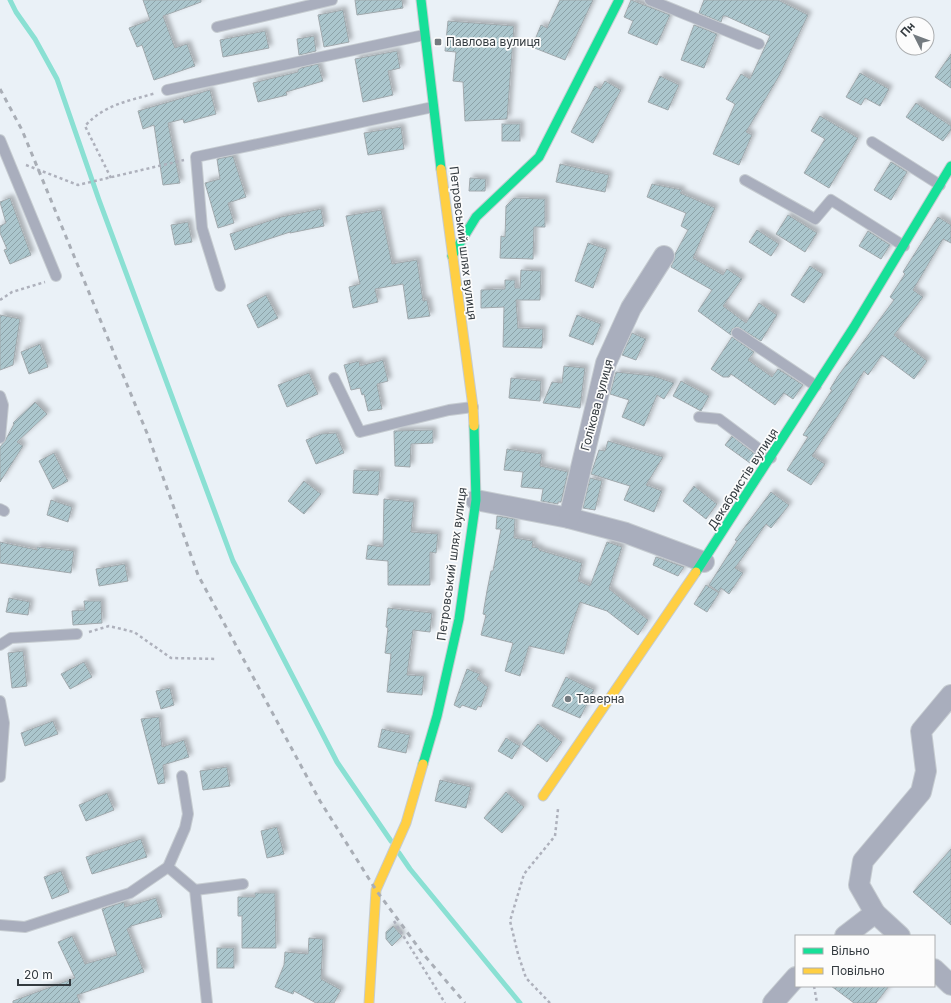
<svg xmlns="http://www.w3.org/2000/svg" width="951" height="1003" font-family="Inter,sans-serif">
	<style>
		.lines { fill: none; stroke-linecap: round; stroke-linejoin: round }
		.stream { stroke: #8ae0d3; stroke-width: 5 }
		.building { fill: url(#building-hatch); stroke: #a1a9ad; filter: url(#shadow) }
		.lane-casing { stroke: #c6ccd1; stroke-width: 12 }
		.street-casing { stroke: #c6ccd1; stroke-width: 22 }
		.fast-casing { stroke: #c6ccd1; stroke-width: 11 }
		.slow-casing { stroke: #c6ccd1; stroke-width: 11 }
		.path { stroke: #aeb1bc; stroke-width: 2.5; stroke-dasharray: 3 3; stroke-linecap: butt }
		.lane { stroke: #a9aebd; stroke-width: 10 }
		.street { stroke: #a9aebd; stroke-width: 20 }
		.fast { stroke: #16e098; stroke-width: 9 }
		.slow { stroke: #ffcf43; stroke-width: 9 }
		.rail { stroke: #a9aeb6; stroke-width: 3; stroke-dasharray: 5 5; stroke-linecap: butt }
		.poi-dot { fill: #737a7f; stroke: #fcfcfc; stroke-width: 1.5 }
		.labels { text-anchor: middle; stroke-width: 3.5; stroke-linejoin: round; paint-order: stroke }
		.poi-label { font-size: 12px; fill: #333a3f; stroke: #fcfcfc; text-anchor: start }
		.street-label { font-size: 12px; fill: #333a3f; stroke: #fcfcfc }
	</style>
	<defs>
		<pattern id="building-hatch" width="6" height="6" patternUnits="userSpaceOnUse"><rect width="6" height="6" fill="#abc6cd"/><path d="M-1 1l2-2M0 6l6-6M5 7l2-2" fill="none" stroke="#8ca2a8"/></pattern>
		<filter id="shadow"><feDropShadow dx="3.5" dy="-3.5" stdDeviation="2" flood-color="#0004"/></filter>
	</defs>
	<rect width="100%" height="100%" fill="#eaf1f7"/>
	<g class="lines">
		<g class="stream">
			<path d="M10,0L16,12L35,39L57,79L99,200L233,561L337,762L391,841"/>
			<path d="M399,853L410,869L520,1003"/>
		</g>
	</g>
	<g class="building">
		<path d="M143,0H201V2L163,16L175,48L187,44L195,66L154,80L142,45L137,47L129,28L150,20Z"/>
		<path d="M355,0H402L403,8L357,15Z"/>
		<path d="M560,0H593L565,60L532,47L541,25L547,28Z"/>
		<path d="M631,0L670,15L657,45L628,33L633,21L624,17Z"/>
		<path d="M704,0H778L808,15L779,76L746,132L752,135L739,165L713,154L735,104L726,99L741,74L750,79L770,36L726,16H723L721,22L699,13Z"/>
		<path d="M343,10L349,42L324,47L318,15Z"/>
		<path d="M448,21L514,26L507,119L465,121L463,82L453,81L456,52L445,51Z"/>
		<path d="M694,25L717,34L704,68L681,60Z"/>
		<path d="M265,31L269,48L223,57L220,40Z"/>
		<path d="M314,36L316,51L299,55L297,39Z"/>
		<path d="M397,51L400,68L388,71L393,95L363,102L355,59Z"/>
		<path d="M951,54V88L935,77Z"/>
		<path d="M318,64L323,81L286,92L287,95L258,102L253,83L298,72V70L301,68Z"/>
		<path d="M860,73L889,89L880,106L865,98L861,105L846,97Z"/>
		<path d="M660,76L679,85L668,110L648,102Z"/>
		<path d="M605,81L621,90L593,143L571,132L595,86L600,89Z"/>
		<path d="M210,90L216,114L184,123L183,119L168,123L180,183L163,185L154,125L143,129L138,111Z"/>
		<path d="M916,103L951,126V130L943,141L906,117Z"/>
		<path d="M820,116L858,138L829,188L804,173L825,139L811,131Z"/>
		<rect x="502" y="124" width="18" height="17"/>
		<path d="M401,127L404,149L368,155L364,133Z"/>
		<path d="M233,156L246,197L228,203L234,223L218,228L205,183L220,179L217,159Z"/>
		<path d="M891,162L907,172L891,200L874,190Z"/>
		<path d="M560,164L609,175L605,192L556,182Z"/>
		<path d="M470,178L486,179L485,191H469Z"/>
		<path d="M652,184L682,190L680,193L715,208L693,258L723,275L727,269L742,279L723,306L746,323L759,303L777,315L761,341L738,327L732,329L731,335L698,311L712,290L671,267L675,257V254L688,230L681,226L686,213L647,197Z"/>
		<path d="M10,198L31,255L10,264L4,250L7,249L0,233V226L6,223L0,202Z"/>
		<path d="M514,198L545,199V227H534L533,259L500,258L501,236L505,237L506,206Z"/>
		<path d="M321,209L324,226L290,233V232L235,250L230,234L281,217Z"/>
		<path d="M381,210L392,264L417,260L423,301L427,300L430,316L408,319L403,284L375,289L378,302L353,308L349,287L360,284L346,216Z"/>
		<path d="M788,215L817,233L805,252L776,234Z"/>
		<path d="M938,217L951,225V243L943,239L913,290L923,297L894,335L927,361L914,379L882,355L868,375L864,371L841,411L812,456L825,464L811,485L787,470L808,437L803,435L832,390L830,389L838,376L894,300L890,297L905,274L903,272Z"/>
		<path d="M188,222L192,242L175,245L171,225Z"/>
		<path d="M757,230L779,244L771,256L749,242Z"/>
		<path d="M868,231L890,245L881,259L859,246Z"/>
		<path d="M588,243L607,249L593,288L575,281Z"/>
		<path d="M810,266L823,274L804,303L791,295Z"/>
		<path d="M521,270L541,271L540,300H516L518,328L543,329L542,348L503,347L504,307L481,308V290L505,289V280H515V288H520Z"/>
		<path d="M266,295L278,318L258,328L247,305Z"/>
		<path d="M0,315L20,319L13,365L0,370Z"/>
		<path d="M577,315L601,324L593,345L569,336Z"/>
		<path d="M632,333L646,339L636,360L622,355Z"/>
		<path d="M732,337L754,352L748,360L772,377L778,369L803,385L793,399L784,393L775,405L731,374L729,377H723L711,369Z"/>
		<path d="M40,344L48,367L29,374L21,352Z"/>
		<path d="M383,360L388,381L377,384L382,409L368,411L364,394L362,395L360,388L351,390L344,365L359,361L360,366Z"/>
		<path d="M564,366L585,368L580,408L543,403L552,382L562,383Z"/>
		<path d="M616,372L653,376L674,383L664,399L657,395L644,426L622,417L629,400L610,394Z"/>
		<path d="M309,373L318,394L287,407L278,385Z"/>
		<path d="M511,378L541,381L540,401L509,398Z"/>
		<path d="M681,381L709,396L701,411L673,396Z"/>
		<path d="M35,402L47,414L17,442L23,446L0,482V447L5,441L14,424L13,423Z"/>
		<path d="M433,430V443L411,444L410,467L395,466L394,431Z"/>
		<path d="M336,433L344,453L316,464L306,440L321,434Z"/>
		<path d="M732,436L756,455L750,463L725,445Z"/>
		<path d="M608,441L663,457L646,485L662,491L654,512L624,500L630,486L591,474L599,450L605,451Z"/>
		<path d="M507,449L542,454L540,466L568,472L561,502H558V504L541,501L543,489L521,487L523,472L504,470Z"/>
		<path d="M54,453L68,481L53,489L39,461Z"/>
		<path d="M354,470L380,471L378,495L353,493Z"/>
		<path d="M590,478L602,481L595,510L583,508Z"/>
		<path d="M304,481L321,494L304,514L288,501Z"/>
		<path d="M694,486L717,504L706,519L683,501Z"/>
		<path d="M771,492L789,505L771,528L766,524L735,568L743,573L729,594L721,588L719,592L709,585L737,541L735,540Z"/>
		<path d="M384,499L414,502L411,532L438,534L436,553L430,552V585H388V561L366,559L368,545L383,547Z"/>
		<path d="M51,500L72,507L68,522L47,515Z"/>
		<path d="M497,516L515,519L514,538L533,541L532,547L539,548V550L582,563L578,581L590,586L607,542L622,547L609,589L648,620L638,635L607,611L580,602L569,634L564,654L529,646L520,676L505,671L513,643L481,635L486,615L483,614L487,591L491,571H493L501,529H496Z"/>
		<path d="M0,542L37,550V547L74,551L71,573L0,563Z"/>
		<path d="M656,557L684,567L678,576L653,565Z"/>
		<path d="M125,564L128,581L99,586L96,569Z"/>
		<path d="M706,585L719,593L707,612L694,604Z"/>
		<path d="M9,598L30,602L28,615L6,612Z"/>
		<path d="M84,601H101L102,623L73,625L72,611L85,610Z"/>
		<path d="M388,608L432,613L430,632L413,630L407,675L424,676L422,695L387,692L391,654L385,653L388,628L386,627Z"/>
		<path d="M23,651L27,686L12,688L8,653Z"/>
		<path d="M84,662L92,677L70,689L61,674Z"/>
		<path d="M467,669L480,674L477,679L488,687L481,707L478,706L476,710L462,705L460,708L454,705Z"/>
		<path d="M566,677L594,690L580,718L552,706Z"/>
		<path d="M170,688L174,705L161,709L156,691Z"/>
		<path d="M159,717L162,747L184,740L189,757L163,765L165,783L158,784L141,719Z"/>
		<path d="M53,721L58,734L25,746L21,733Z"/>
		<path d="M538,724L562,742L547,762L522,744Z"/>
		<path d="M382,729L410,735L406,753L378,747Z"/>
		<path d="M506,738L520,746L512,759L498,751Z"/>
		<path d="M227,767L230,786L203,790L200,771Z"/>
		<path d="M440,780L471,787L466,808L435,801Z"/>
		<path d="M506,792L524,807L502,833L484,818Z"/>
		<path d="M107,793L114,810L86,821L79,805Z"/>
		<path d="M277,827L284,854L267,858L261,831Z"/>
		<path d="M141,839L147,857L92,874L86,857Z"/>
		<path d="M951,849V925L913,892Z"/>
		<path d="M61,871L69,892L52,899L44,877Z"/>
		<path d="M255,893H275L276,948H242V916H238V897H255Z"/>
		<path d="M156,898L162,917L131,926V927L127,929L144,972L77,995L80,1003H13V1001L75,978L58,942L72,936L85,964L117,955L102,909L124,902L125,907Z"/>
		<path d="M393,926L402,936L392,946L386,939V932Z"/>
		<path d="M309,938L323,939L321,979L341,990L334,1003H316L294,991L293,994L275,987L284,965L285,952L308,954Z"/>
		<rect x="217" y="948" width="17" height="20"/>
		<path d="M831,986H889L876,1003H854Z"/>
	</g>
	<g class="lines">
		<g class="lane-casing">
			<g id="lane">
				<path d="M650,0L759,44"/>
				<path d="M217,27L332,0"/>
				<path d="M167,90L424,35"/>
				<path d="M0,140L56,276"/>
				<path d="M872,142L940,185"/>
				<path d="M745,180L815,219L831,200L904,246"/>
				<path d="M220,286L202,228L196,157L433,107"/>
				<path d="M737,333L816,386"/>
				<path d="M334,378L360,432L449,410L473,407"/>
				<path d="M0,396L3,405L0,438"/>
				<path d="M699,417L719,419L771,458"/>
				<path d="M0,509L4,511"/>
				<path d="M0,645L11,638L77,634"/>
				<path d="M0,701L4,723L0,777"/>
				<path d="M168,867L195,890L207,1003"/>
				<path d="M195,890L243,884"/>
				<path d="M0,925L25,927L130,893L168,867L185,828L188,814L182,776"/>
			</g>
		</g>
		<g class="street-casing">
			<g id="street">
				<path d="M476,500L569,518L626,533L704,562"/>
				<path d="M569,518L606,363L631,308L664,256"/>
				<path d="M875,913L859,885L863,861L921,792L926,771L921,731L951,695"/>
				<path d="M845,936L875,913L900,936"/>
				<path d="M934,969L951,985"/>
				<path d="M773,1003L796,977"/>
			</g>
		</g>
		<g class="fast-casing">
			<g id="fast">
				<path d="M421,0L441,169"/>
				<path d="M452,256L476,217L539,157L619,0"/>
				<path d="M696,572L854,327L951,166"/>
				<path d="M423,764L437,716L459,619L476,500L474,426"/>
			</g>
		</g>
		<g class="slow-casing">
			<g id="slow">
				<path d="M441,169L473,407L474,426"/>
				<path d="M543,796L696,572"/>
				<path d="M369,1003L376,890L406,823L423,764"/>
			</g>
		</g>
		<g class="path">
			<path d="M26,165L78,185L184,160"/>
			<path d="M111,178L85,126C105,104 129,101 156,93"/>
			<path d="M0,300L12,292L45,282"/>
			<path d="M89,632L109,626L134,632L171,658L217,659"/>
			<path d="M394,921L445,1003"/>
			<path d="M814,986L817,1003"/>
			<path d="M550,1003L526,978L518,954L510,921L524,874L555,836L558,809"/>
		</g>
		<use href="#lane" class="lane"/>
		<use href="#street" class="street"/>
		<use href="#fast" class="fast"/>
		<use href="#slow" class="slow"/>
		<path class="rail" d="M0,89L22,130L149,438L198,575L320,801L376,890L424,955L465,1003"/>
	</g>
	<g class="poi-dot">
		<rect x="434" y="38" width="8" height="8" rx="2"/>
		<circle cx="568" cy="699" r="4"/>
	</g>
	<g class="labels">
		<g class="poi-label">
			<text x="446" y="46">Павлова вулиця</text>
			<text x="576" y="703">Таверна</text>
		</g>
		<g class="street-label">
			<text transform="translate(463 243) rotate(83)" y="4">Петровський шлях вулиця</text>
			<text transform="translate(597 405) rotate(-75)" y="4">Голікова вулиця</text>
			<text transform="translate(743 479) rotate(-57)" y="4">Декабристів вулиця</text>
			<text transform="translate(452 564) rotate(-82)" y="4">Петровський шлях вулиця</text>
		</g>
	</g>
	<rect x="795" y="935" width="140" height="52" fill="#fcfcfc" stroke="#acaeb0"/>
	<rect x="803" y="948" width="20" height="6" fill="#16e098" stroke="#acaeb0"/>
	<text x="831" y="955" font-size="12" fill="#333a3f">Вільно</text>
	<rect x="803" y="968" width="20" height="6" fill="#ffcf43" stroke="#acaeb0"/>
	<text x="831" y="975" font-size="12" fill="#333a3f">Повільно</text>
	<g transform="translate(915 36) rotate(312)"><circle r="19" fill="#fcfcfc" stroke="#acaeb0"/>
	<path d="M0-3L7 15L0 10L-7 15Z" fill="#737a7f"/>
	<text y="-6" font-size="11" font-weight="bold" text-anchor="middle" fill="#333a3f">Пн</text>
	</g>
	<path d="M18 979v6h52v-6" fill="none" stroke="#333a3f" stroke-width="2"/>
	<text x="24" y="979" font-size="12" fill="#333a3f" stroke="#fcfcfc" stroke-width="3" paint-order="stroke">20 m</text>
</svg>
